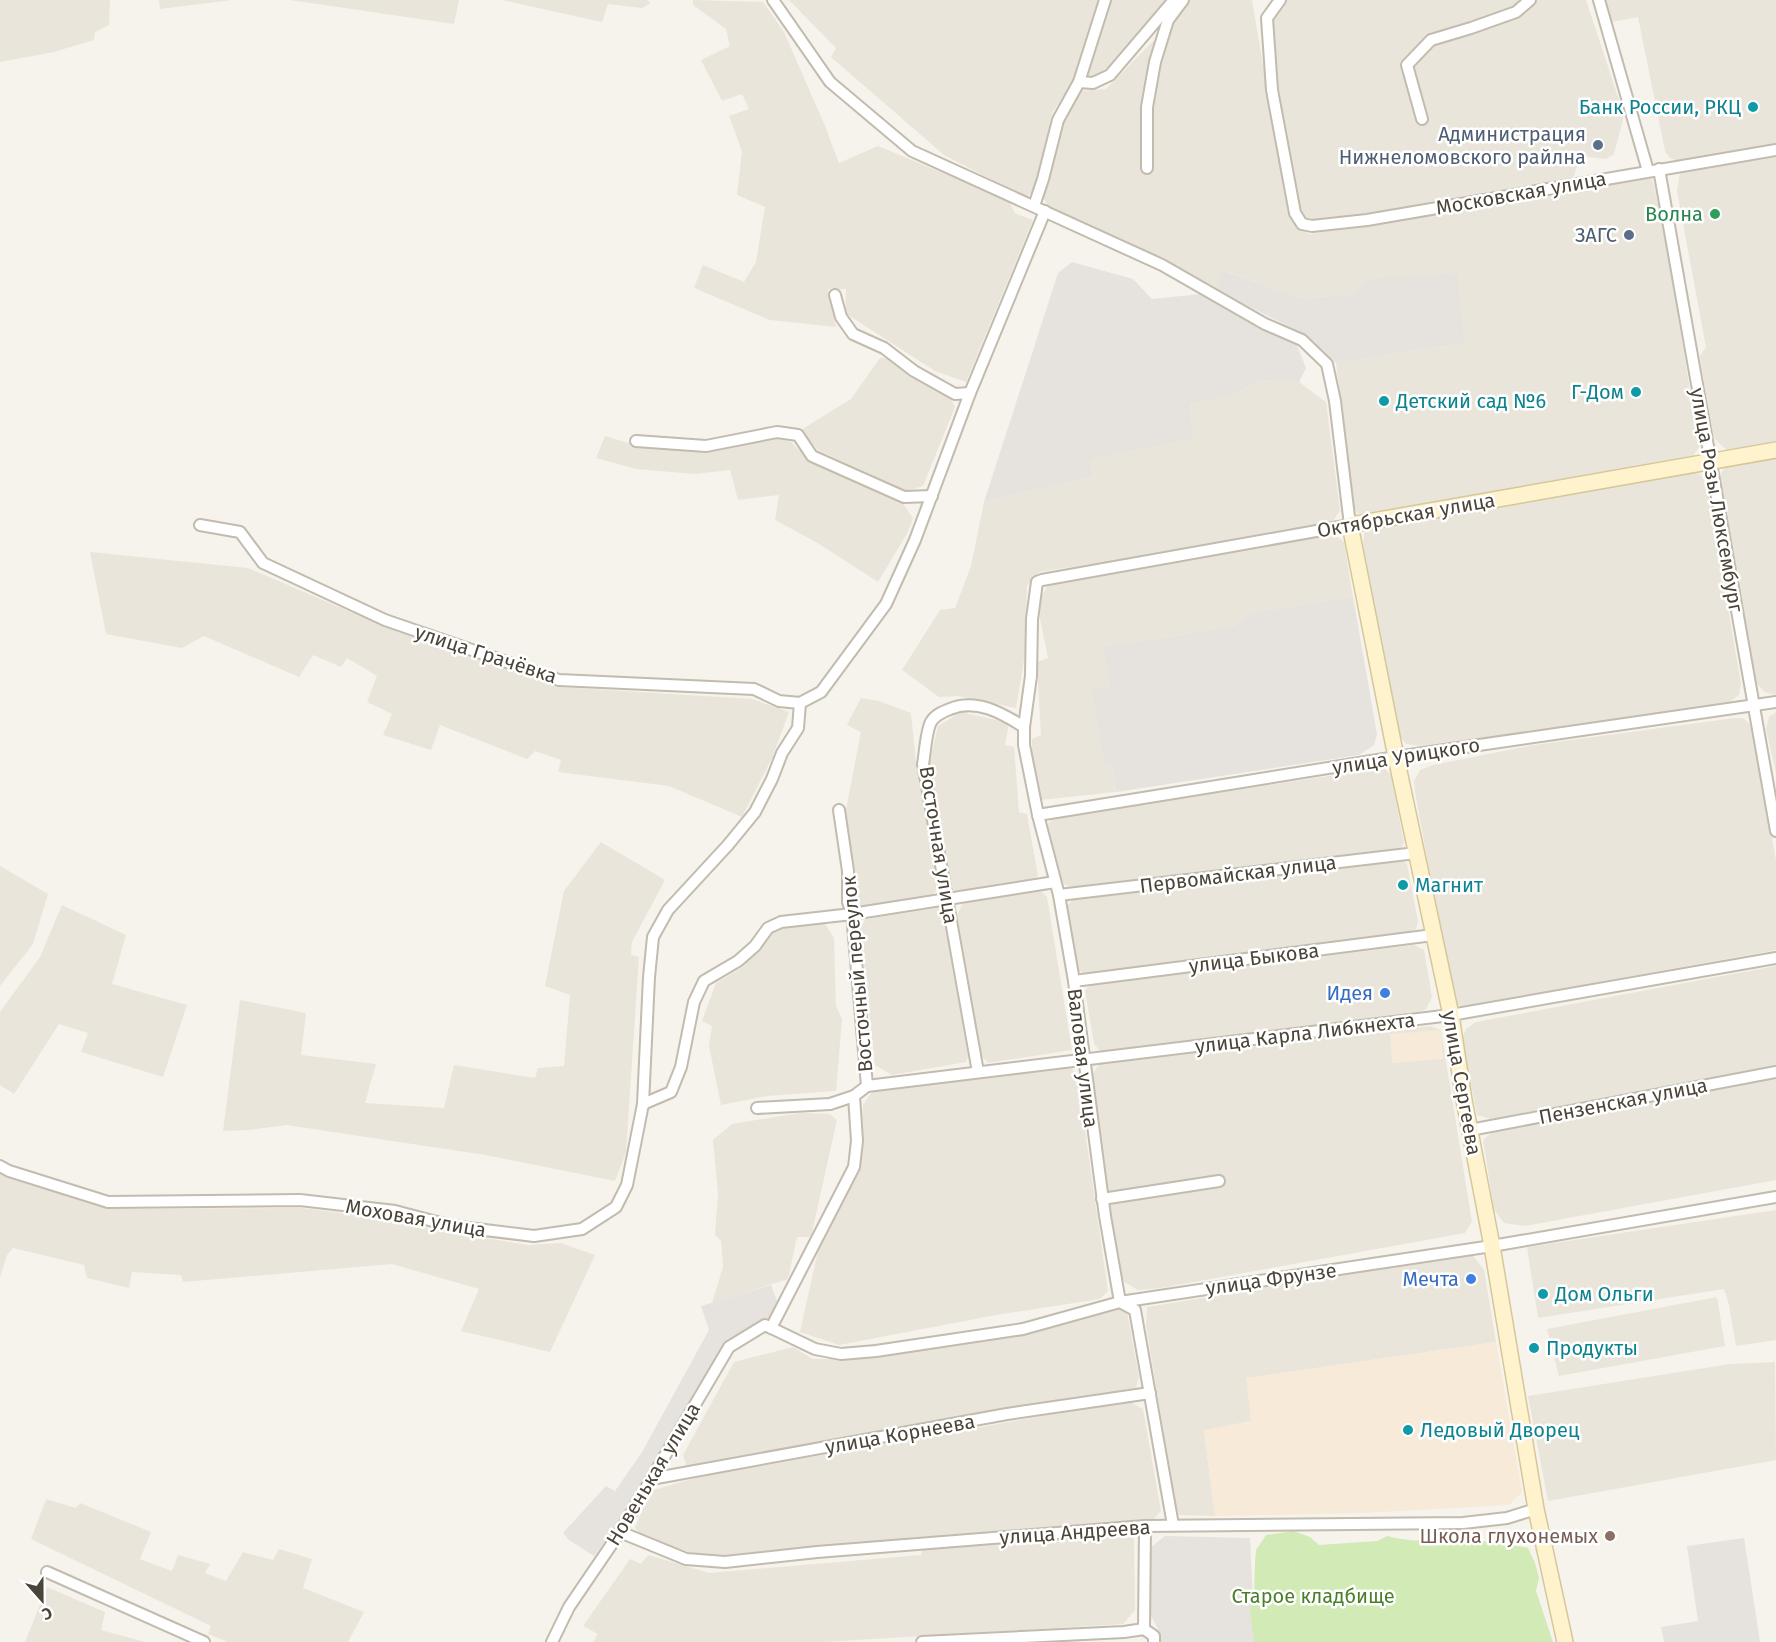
<svg xmlns="http://www.w3.org/2000/svg" width="1776" height="1642" font-family="'Fira Sans',sans-serif">
	<style>
		.residential { fill: #eae5da }
		.commercial { fill: #f7ead8 }
		.industrial { fill: #e6e2dd }
		.green { fill: #d2eab5 }
		.lines { fill: none; stroke-linecap: round; stroke-linejoin: round }
		.street-casing { stroke: #c2bbae; stroke-width: 14 }
		.secondary-casing { stroke: #d6c79b; stroke-width: 18 }
		.street { stroke: #fff; stroke-width: 10 }
		.secondary { stroke: #fff3cd; stroke-width: 15 }
		.culture-dot { fill: #0f9aa8; stroke: #fff; stroke-width: 2 }
		.service-dot { fill: #5c6f8a; stroke: #fff; stroke-width: 2 }
		.leisure-dot { fill: #2e9e5b; stroke: #fff; stroke-width: 2 }
		.shop-dot { fill: #3f7fe0; stroke: #fff; stroke-width: 2 }
		.education-dot { fill: #8d6e63; stroke: #fff; stroke-width: 2 }
		.labels { text-anchor: middle; stroke-width: 5; stroke-linejoin: round; paint-order: stroke }
		.culture-label { font-size: 20px; fill: #0d838f; stroke: #fff; text-anchor: start }
		.service-label { font-size: 20px; fill: #4e5e75; stroke: #fff; text-anchor: end }
		.street-label { font-size: 20px; fill: #4b4439; stroke: #fff }
		.leisure-label { font-size: 20px; fill: #27864d; stroke: #fff; text-anchor: end }
		.shop-label { font-size: 20px; fill: #366cbe; stroke: #fff; text-anchor: end }
		.education-label { font-size: 20px; fill: #785e54; stroke: #fff; text-anchor: end }
		.park-label { font-size: 20px; fill: #4a7f2a; stroke: #fff }
	</style>
	<rect width="100%" height="100%" fill="#f6f3ec"/>
	<g class="residential">
		<path d="M0,0H110L109,25L95,32L94,40L54,52L0,62Z"/>
		<path d="M159,0H232L160,9Z"/>
		<path d="M290,0H459L454,24Z"/>
		<path d="M502,0H647L651,3L642,8L608,4L602,22Z"/>
		<path d="M693,0L763,2L784,32L825,126L839,163L878,146L1008,200L1015,213L1033,220L966,382L935,371L845,313L846,289H828L836,327L770,320L694,288L703,265L744,282L756,262L765,207L737,195L742,151L729,116L749,109L742,94L722,101L701,60L730,46L726,29L693,5Z"/>
		<path d="M789,0H1099L1076,77L1052,113L1034,192L1025,197L944,155L831,57L836,48Z"/>
		<path d="M1110,0H1167L1117,60L1092,79L1085,76L1097,33Z"/>
		<path d="M1187,0H1252L1288,212L1298,229L1310,234L1362,227L1645,176L1652,178L1665,234L1699,447L1691,459L1364,515L1357,513L1354,507L1336,363L1464,343L1371,279L1350,294L1304,299L1225,271L1214,289L1166,262L1048,206L1043,197L1062,123L1080,91L1106,89L1160,34Z"/>
		<path d="M1285,0H1586L1622,109L1623,120L1614,154L1606,159L1580,156L1574,176L1564,183L1309,223L1298,213L1273,64L1270,20L1282,2Z"/>
		<path d="M1605,0H1776V143L1678,161L1670,158L1665,151L1638,17L1612,22Z"/>
		<path d="M1776,157V445L1730,453L1713,437L1700,356L1706,347L1677,191L1680,172Z"/>
		<path d="M880,358H889L910,376L950,397L955,407L923,486L906,491L818,450L801,430L851,399Z"/>
		<path d="M1261,380L1299,382L1326,402L1340,510L1332,523L1107,562L1039,572L1027,586L1026,648L1016,708L958,696L939,697L902,670L940,610L955,608L971,566L984,502L1091,477L1090,459L1194,439L1190,405L1232,395Z"/>
		<path d="M605,436L635,445L706,451L774,438L791,442L811,462L904,505L913,518L908,532L878,582L816,542L775,520L779,495L738,500L730,470L695,474L636,469L596,458Z"/>
		<path d="M1776,457V695L1764,692L1756,682L1719,476L1727,465Z"/>
		<path d="M1688,471L1700,474L1707,485L1741,684L1739,695L1727,704L1421,746L1406,744L1399,735L1363,545L1364,533L1375,526Z"/>
		<path d="M1335,535L1344,542L1353,597L1252,612L1235,625L1169,637L1104,646L1110,686L1093,688L1104,765L1113,764L1116,792L1041,800L1032,785V739L1041,735L1037,662L1048,658L1037,604L1047,587L1068,578Z"/>
		<path d="M90,552L248,568L360,616L558,687L752,699L789,712L772,758L742,817L669,786L558,772L561,760L535,751L527,759L440,725L431,750L383,735L392,714L367,702L377,676L347,658L341,667L313,655L299,677L204,636L182,648L106,634Z"/>
		<path d="M861,698L879,701L911,713L916,763L939,888L932,895L862,907L854,895L855,871L845,815L861,732L847,725Z"/>
		<path d="M961,712L1009,723L1005,745L1014,747L1019,812L1027,814L1038,876L1030,881L961,892L950,889L929,764L938,726Z"/>
		<path d="M1776,712V773L1766,729L1769,717Z"/>
		<path d="M1735,718H1743L1751,725L1776,860V950L1460,1007L1452,996L1415,792L1414,781L1420,770L1433,765L1534,745Z"/>
		<path d="M1384,768L1391,775L1404,843L1400,850L1075,890L1064,884L1053,860L1047,824L1058,816Z"/>
		<path d="M601,842L665,880L632,942L631,955L639,957L626,1152L615,1181L485,1155L287,1125L248,1130L223,1131L240,1000L306,1013L301,1055L376,1064L365,1103L444,1108L454,1065L535,1078L538,1068L564,1066L570,995L545,986L564,891Z"/>
		<path d="M1402,861L1407,864L1418,921L1416,929L1407,933L1083,973L1078,970L1067,906L1074,899Z"/>
		<path d="M0,866L48,894L33,944L0,986Z"/>
		<path d="M1041,891L1047,897L1072,1050L988,1063L981,1055L957,915L963,903Z"/>
		<path d="M62,905L126,935L112,984L187,1005L163,1077L81,1052L88,1033L59,1024L14,1094L0,1085V1012L40,957Z"/>
		<path d="M938,908L943,913L968,1057L966,1062L892,1075L875,1065L860,927L866,919Z"/>
		<path d="M824,922L834,938L836,1006L842,1019L836,1091L767,1096L721,1105L709,1046L712,1026L702,1021L716,983L743,967L767,937L782,927Z"/>
		<path d="M1414,945L1424,950L1432,997L1426,1009L1415,1014L1101,1052L1094,1044L1085,990L1091,984Z"/>
		<path d="M1776,966V1065L1491,1119L1477,1115L1462,1039L1466,1029L1476,1022Z"/>
		<path d="M1430,1026L1441,1030L1472,1222L1465,1233L1161,1288L1138,1290L1123,1281L1102,1199L1090,1077L1101,1062L1387,1032Z"/>
		<path d="M1071,1067L1077,1075L1108,1291L1100,1299L996,1315L839,1345L800,1332L819,1246L860,1171L863,1105L872,1092Z"/>
		<path d="M1776,1077V1180L1525,1226L1504,1223L1494,1210L1483,1140L1493,1131Z"/>
		<path d="M800,1113L830,1114L837,1120L811,1237H797L788,1279L712,1303L723,1267L721,1241L715,1235L718,1193L713,1140L732,1124Z"/>
		<path d="M0,1173L10,1179L110,1209L302,1208L389,1219L448,1232L529,1245L561,1243L595,1255L550,1352L461,1331L479,1289L392,1264L183,1282L181,1275L132,1272L129,1288L87,1278L84,1265L13,1248L7,1255L0,1278Z"/>
		<path d="M1776,1210V1340L1736,1346L1729,1305L1724,1289L1538,1318L1527,1247Z"/>
		<path d="M1472,1254L1484,1270L1496,1342L1247,1378L1251,1421L1204,1431L1215,1516L1177,1515L1146,1325L1147,1307Z"/>
		<path d="M1717,1297L1725,1346L1559,1376L1547,1329Z"/>
		<path d="M1121,1309L1127,1312L1139,1377L1136,1388L687,1467L683,1455L734,1362L793,1347L813,1359H838Z"/>
		<path d="M1775,1362L1776,1460L1548,1501L1528,1396L1730,1364Z"/>
		<path d="M1128,1401L1143,1409L1161,1511L1154,1519L725,1555L696,1554L643,1537L635,1528L650,1491L699,1477Z"/>
		<path d="M46,1499L76,1508L80,1503L151,1532L140,1559L172,1571L178,1555L210,1564L205,1573L226,1581L243,1552L273,1560L279,1549L312,1559L303,1588L364,1612L348,1642H228L208,1634L211,1626L31,1539Z"/>
		<path d="M1128,1533L1134,1539L1135,1610L1123,1624L823,1642H593L598,1634L583,1626L630,1559L641,1564L648,1555L709,1573L921,1555L922,1549Z"/>
		<path d="M47,1587L105,1612L101,1630L145,1642H25Z"/>
	</g>
	<g class="commercial">
		<path d="M1441,1030L1443,1059L1392,1063L1390,1034Z"/>
		<path d="M1496,1342L1522,1492L1509,1505L1363,1513L1215,1516L1204,1430L1251,1421L1246,1378Z"/>
	</g>
	<g class="industrial">
		<path d="M1072,262L1133,279L1152,299L1201,294L1267,332L1296,343L1306,368L1299,382L1261,380L1232,395L1190,405L1194,439L1091,459V477L984,502L1058,273Z"/>
		<path d="M1224,271L1304,299L1350,294L1371,279L1457,273L1464,343L1336,363L1306,335L1214,289Z"/>
		<path d="M1353,597L1377,734L1374,745L1359,755L1116,792L1113,764L1104,765L1092,688L1110,686L1103,646L1169,637L1235,625L1252,612Z"/>
		<path d="M771,1285L777,1301L764,1329L725,1355L665,1462L594,1556L569,1540L563,1533L606,1486L615,1491L642,1452L709,1330L701,1306Z"/>
		<path d="M1165,1536L1250,1538L1255,1642H1159L1158,1629L1150,1614V1548Z"/>
		<path d="M1744,1538L1760,1642H1664L1661,1627L1698,1621L1687,1546Z"/>
	</g>
	<path class="green" d="M1293,1531L1310,1537L1319,1545L1377,1541L1387,1536C1411,1543 1437,1540 1462,1540C1484,1541 1507,1543 1528,1548L1535,1563L1539,1578L1536,1591L1553,1642H1254L1250,1609L1254,1597L1255,1562L1256,1550L1266,1535Z"/>
	<g class="lines">
		<g class="street-casing">
			<g id="street">
				<path d="M773,0L830,82L912,151L1162,265L1265,324L1302,340L1327,364L1335,401L1350,525L1042,580L1037,582L1032,619L1031,676L1024,727V745L1038,815L1059,895L1074,981L1105,1216L1120,1302L1135,1310L1173,1525"/>
				<path d="M1280,0L1267,18L1272,90L1295,213L1302,224L1312,226L1367,220L1776,150"/>
				<path d="M1599,0L1648,171"/>
				<path d="M1079,82L1093,83L1110,75L1174,0"/>
				<path d="M1422,119L1407,65L1431,40L1471,28L1516,12L1530,0"/>
				<path d="M1147,168V107L1155,62L1168,20L1183,0"/>
				<path d="M1659,169L1776,831"/>
				<path d="M1034,206L1043,179L1058,120L1079,82L1105,0"/>
				<path d="M835,295L841,317L853,334L884,348L914,371L955,394L970,393"/>
				<path d="M636,441L706,446L777,432L798,435L812,456L904,497L932,496"/>
				<path d="M200,525L240,532L263,563L385,620L559,680L754,689L779,701L800,703"/>
				<path d="M1038,815L1396,757L1776,702"/>
				<path d="M1059,895L1416,853"/>
				<path d="M1074,981L1433,935"/>
				<path d="M978,1072L923,764C925,753 926,731 931,722C935,715 942,712 950,709C976,698 1002,713 1024,727"/>
				<path d="M867,1086L1451,1015L1776,958"/>
				<path d="M643,1104L671,1092L681,1067L694,1002L704,981L738,961L755,946L768,928L781,922L852,914L1055,882"/>
				<path d="M757,1108L830,1104L854,1096"/>
				<path d="M1470,1130L1776,1072"/>
				<path d="M0,1166L9,1171L108,1202L300,1200L395,1211L452,1226L534,1236L582,1229L616,1207L627,1185L643,1104L649,977L653,937L668,910L728,845L755,812L772,779L782,753L798,728L800,703L821,692L886,604L915,540L970,393L1045,211"/>
				<path d="M1102,1199L1219,1181"/>
				<path d="M771,1328L854,1167L857,1141L854,1096L867,1086L852,914L848,902V871L839,810"/>
				<path d="M651,1479L1007,1414L1150,1393"/>
				<path d="M1145,1526L1144,1629L1154,1636V1642"/>
				<path d="M620,1532L686,1559L725,1562L817,1552L1145,1526L1463,1523L1507,1518L1536,1509"/>
				<path d="M47,1572L204,1642"/>
				<path d="M552,1642L569,1607L620,1532L729,1347L765,1325L815,1349L841,1354L876,1351L1023,1329L1120,1302L1492,1246L1776,1197"/>
				<path d="M922,1642L1124,1632L1144,1629"/>
			</g>
		</g>
		<g class="secondary-casing">
			<path id="secondary" d="M1565,1642L1536,1509L1492,1246L1464,1100L1451,1015L1396,757L1350,525L1776,450"/>
		</g>
		<use href="#street" class="street"/>
		<use href="#secondary" class="secondary"/>
	</g>
	<g class="culture-dot">
		<circle cx="1753" cy="107" r="6"/>
		<circle cx="1636" cy="392" r="6"/>
		<circle cx="1384" cy="401" r="6"/>
		<circle cx="1403" cy="885" r="6"/>
		<circle cx="1543" cy="1294" r="6"/>
		<circle cx="1534" cy="1348" r="6"/>
		<circle cx="1408" cy="1430" r="6"/>
	</g>
	<g class="service-dot">
		<circle cx="1598" cy="145" r="6"/>
		<circle cx="1629" cy="235" r="6"/>
	</g>
	<circle class="leisure-dot" cx="1715" cy="214" r="6"/>
	<g class="shop-dot">
		<circle cx="1385" cy="993" r="6"/>
		<circle cx="1471" cy="1279" r="6"/>
	</g>
	<circle class="education-dot" cx="1610" cy="1536" r="6"/>
	<g class="labels">
		<g class="culture-label">
			<text x="1741" y="114" text-anchor="end">Банк России, РКЦ</text>
			<text x="1624" y="399" text-anchor="end">Г-Дом</text>
			<text x="1396" y="408">Детский сад №6</text>
			<text x="1415" y="892">Магнит</text>
			<text x="1555" y="1301">Дом Ольги</text>
			<text x="1546" y="1355">Продукты</text>
			<text x="1420" y="1437">Ледовый Дворец</text>
		</g>
		<g class="service-label">
			<text x="1586" y="141">Администрация<tspan x="1586" dy="23">Нижнеломовского райлна</tspan></text>
			<text x="1617" y="242">ЗАГС</text>
		</g>
		<g class="street-label">
			<text transform="translate(1521 193) rotate(-10)" y="7">Московская улица</text>
			<text transform="translate(1717 500) rotate(80)" y="7">улица Розы Люксембург</text>
			<text transform="translate(1406 515) rotate(-10)" y="7">Октябрьская улица</text>
			<text transform="translate(486 654) rotate(18)" y="7">улица Грачёвка</text>
			<text transform="translate(1406 756) rotate(-9)" y="7">улица Урицкого</text>
			<text transform="translate(939 845) rotate(81)" y="7">Восточная улица</text>
			<text transform="translate(1238 874) rotate(-7)" y="7">Первомайская улица</text>
			<text transform="translate(1254 958) rotate(-7)" y="7">улица Быкова</text>
			<text transform="translate(857 974) rotate(-95)" y="7">Восточный переулок</text>
			<text transform="translate(1305 1033) rotate(-7)" y="7">улица Карла Либкнехта</text>
			<text transform="translate(1083 1058) rotate(83)" y="7">Валовая улица</text>
			<text transform="translate(1462 1083) rotate(80)" y="7">улица Сергеева</text>
			<text transform="translate(1623 1101) rotate(-11)" y="7">Пензенская улица</text>
			<text transform="translate(416 1218) rotate(10)" y="7">Моховая улица</text>
			<text transform="translate(1271 1279) rotate(-8)" y="7">улица Фрунзе</text>
			<text transform="translate(900 1434) rotate(-10)" y="7">улица Корнеева</text>
			<text transform="translate(653 1474) rotate(-59)" y="7">Новенькая улица</text>
			<text transform="translate(1075 1532) rotate(-4)" y="7">улица Андреева</text>
		</g>
		<g class="leisure-label">
			<text x="1703" y="221">Волна</text>
		</g>
		<g class="shop-label">
			<text x="1373" y="1000">Идея</text>
			<text x="1459" y="1286">Мечта</text>
		</g>
		<g class="education-label">
			<text x="1598" y="1543">Школа глухонемых</text>
		</g>
		<g class="park-label">
			<text x="1313" y="1603">Старое кладбище</text>
		</g>
	</g>
	<g transform="translate(42 1600) rotate(159)" stroke="#ffffff" stroke-width="4.5" paint-order="stroke">
	<path d="M0-4.5L10 22L0 15L-10 22Z" fill="#4b4439"/>
	<text y="-9" font-size="16" font-weight="bold" text-anchor="middle" fill="#4b4439">С</text>
	</g>
</svg>
